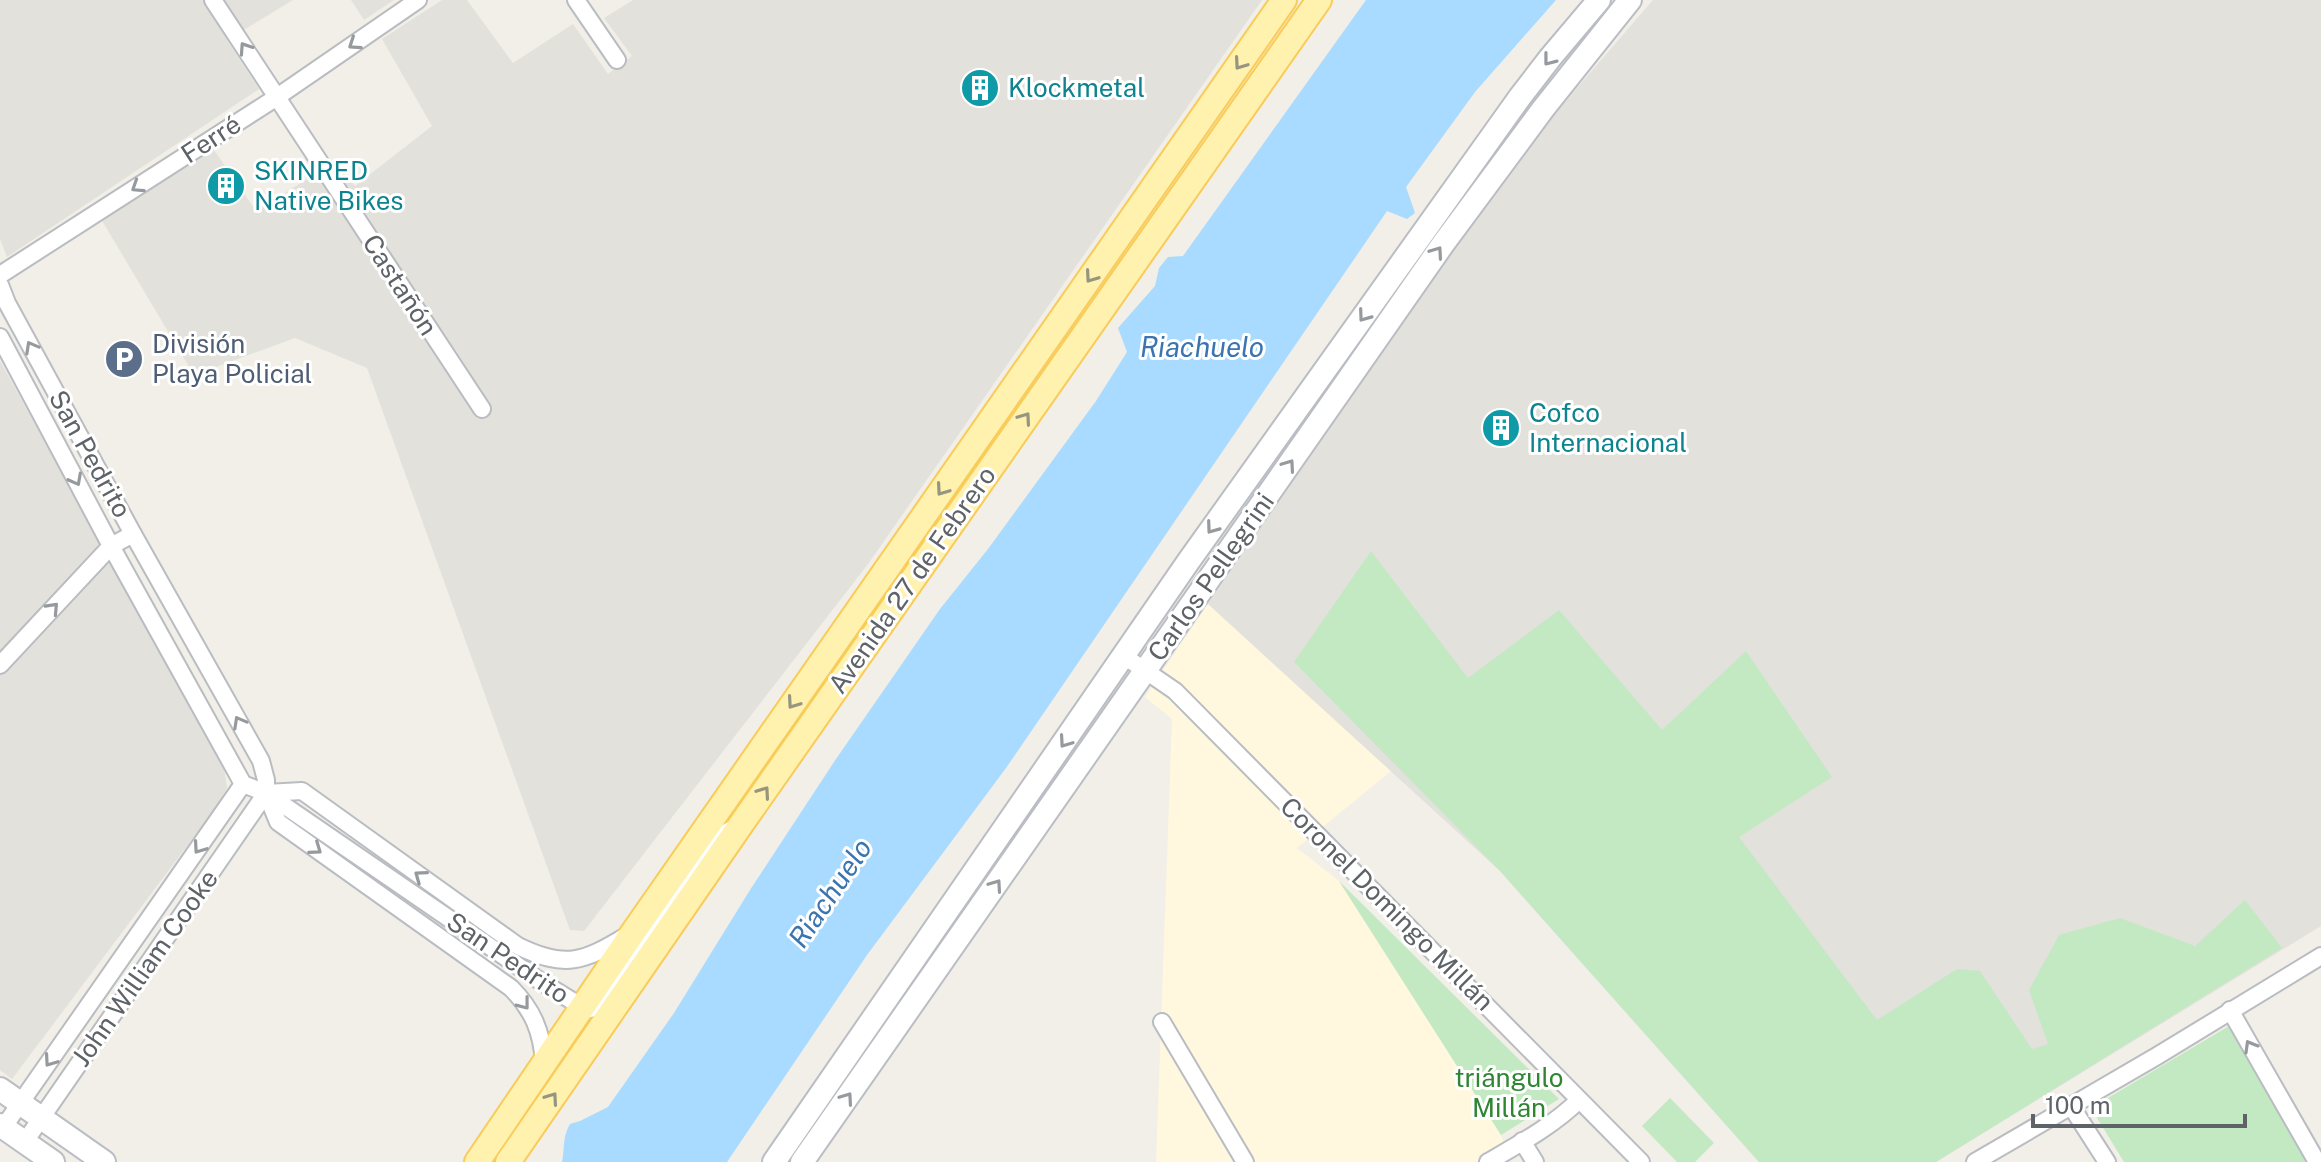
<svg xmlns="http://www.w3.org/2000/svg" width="2321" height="1162" font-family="'Public Sans',sans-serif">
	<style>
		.commercial { fill: #fff7de }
		.industrial { fill: #e2e1db }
		.green { fill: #c3e9c3 }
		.water { fill: #a9daff }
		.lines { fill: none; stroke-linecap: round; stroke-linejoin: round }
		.street-casing { stroke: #b9bcc1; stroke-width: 20 }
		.secondary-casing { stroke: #babdc3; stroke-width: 26 }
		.primary-casing { stroke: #f9cb58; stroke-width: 28 }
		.street { stroke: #fff; stroke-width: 16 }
		.secondary { stroke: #fff; stroke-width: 22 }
		.primary { stroke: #fff1ae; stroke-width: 24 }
		.oneway { stroke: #969a9d }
		.oneway2 { stroke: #969580 }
		.labels { text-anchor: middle; stroke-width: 6; stroke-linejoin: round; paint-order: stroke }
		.culture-label { font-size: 26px; fill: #0d838f; stroke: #fff; text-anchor: start }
		.street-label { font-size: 26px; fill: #5e6368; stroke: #fff }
		.service-label { font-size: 26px; fill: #4e5e75; stroke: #fff; text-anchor: start }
		.park-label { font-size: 26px; fill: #308533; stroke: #fff }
		.water-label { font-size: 28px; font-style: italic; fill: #3c74af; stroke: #fff }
	</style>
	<rect width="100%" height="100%" fill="#f1efe7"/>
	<path class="commercial" d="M1208,604L1391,771L1297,848L1339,881L1501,1135L1509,1156L1500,1162H1156L1172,719L1145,697Z"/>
	<g class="industrial">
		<path d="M0,0H293L227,40L259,89L7,257L0,239Z"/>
		<path d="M351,0H394L364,20Z"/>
		<path d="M442,0H467L513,63L573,24L608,74L632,56L604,18L633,0H1262L868,564L584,931L570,930L367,368L295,338L194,375L101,219L214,150L256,211L336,161L355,186L432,126L382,39Z"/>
		<path d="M1653,0H2321V926L1936,1162H1759L1500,871L1208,604L1520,154Z"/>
		<path d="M0,361L224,767L227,788L217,806L12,1079L0,1070Z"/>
	</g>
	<g class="green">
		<path d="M1371,551L1468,678L1559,610L1662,730L1746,651L1832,777L1739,837L1877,1020L1957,969L1980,971L2032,1049L2048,1044L2029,990L2059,935L2120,918L2195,946L2245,900L2282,948L1936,1162H1759L1500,871L1294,662Z"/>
		<path d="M1339,881L1559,1099L1501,1135Z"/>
		<path d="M2229,1026L2310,1162H2124L2091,1108Z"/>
		<path d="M1670,1098L1714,1143L1695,1162H1677L1642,1126Z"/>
	</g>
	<path class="water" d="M1366,0H1556L1475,92L1406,187L1415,213L1407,219L1387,211L1006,768L867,955L727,1162H562C565,1147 562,1138 570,1124L580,1121L608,1107L674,1013L750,890L836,759L940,609L988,549L1096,401L1127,352L1118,328L1155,286L1159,268L1168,257L1183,256Z"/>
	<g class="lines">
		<g class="street-casing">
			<g id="street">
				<path d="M213,0L482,409"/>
				<path d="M576,0L617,60"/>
				<path d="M0,275L277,97L418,0"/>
				<path d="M0,285L7,303L133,534L261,761L266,780V793L278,822L511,988C533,1010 542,1032 544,1063"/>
				<path d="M0,337L111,546L243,784L266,793L540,981L582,1007L590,1009L598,1007L716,838L734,828"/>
				<path d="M1124,656L1175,691L1641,1162"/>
				<path d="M0,665L111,546L133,534"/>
				<path d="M266,793L302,791L518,946C565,969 583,962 626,936"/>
				<path d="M2230,1010L2317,1162"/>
				<path d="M1162,1022L1245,1162"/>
				<path d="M2071,1106L2107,1162"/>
				<path d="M3,1128L243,784"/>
				<path d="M1522,1141L1535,1162"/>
				<path d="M24,1143L266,793"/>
				<path d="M1488,1162C1519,1144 1554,1125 1579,1100"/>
				<path d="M1975,1162L2157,1056L2321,956"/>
			</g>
		</g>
		<g class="secondary-casing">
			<g id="secondary">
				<path d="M0,1089L104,1162"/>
				<path d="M0,1125L53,1162"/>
				<path d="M774,1162L1188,562L1520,97L1550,58L1599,0"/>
				<path d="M802,1162L1443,244L1543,109L1630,0"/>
			</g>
		</g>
		<g class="primary-casing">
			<g id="primary">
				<path d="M477,1162L634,931L1284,0"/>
				<path d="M508,1162L742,823L1319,0"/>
			</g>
		</g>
		<use href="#street" class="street"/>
		<use href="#secondary" class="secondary"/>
		<use href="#primary" class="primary"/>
	</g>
	<defs><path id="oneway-chevron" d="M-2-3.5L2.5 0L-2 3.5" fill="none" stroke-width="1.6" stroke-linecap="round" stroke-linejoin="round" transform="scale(2)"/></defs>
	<g class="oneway">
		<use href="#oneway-chevron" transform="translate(354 44) rotate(146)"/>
		<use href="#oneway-chevron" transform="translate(245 48) rotate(-124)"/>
		<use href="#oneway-chevron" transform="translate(1549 60) rotate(128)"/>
		<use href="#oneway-chevron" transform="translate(137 187) rotate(147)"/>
		<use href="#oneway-chevron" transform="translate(1437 252) rotate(-55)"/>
		<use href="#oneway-chevron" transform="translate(1364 316) rotate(126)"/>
		<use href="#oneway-chevron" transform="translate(31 347) rotate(-119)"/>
		<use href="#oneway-chevron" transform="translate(1289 465) rotate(-55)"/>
		<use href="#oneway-chevron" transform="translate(76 480) rotate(62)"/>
		<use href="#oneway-chevron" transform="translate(1212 528) rotate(126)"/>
		<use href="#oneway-chevron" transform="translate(53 608) rotate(-47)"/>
		<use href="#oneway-chevron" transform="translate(239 722) rotate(-119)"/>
		<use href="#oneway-chevron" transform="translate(1065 742) rotate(125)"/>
		<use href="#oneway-chevron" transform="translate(199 848) rotate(125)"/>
		<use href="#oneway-chevron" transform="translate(316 849) rotate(35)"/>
		<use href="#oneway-chevron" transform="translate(420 876) rotate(-144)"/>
		<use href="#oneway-chevron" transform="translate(996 885) rotate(-55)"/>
		<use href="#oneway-chevron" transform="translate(524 1004) rotate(52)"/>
		<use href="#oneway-chevron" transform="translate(2250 1046) rotate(-120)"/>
		<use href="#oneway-chevron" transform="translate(50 1061) rotate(125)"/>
		<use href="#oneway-chevron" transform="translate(847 1098) rotate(-55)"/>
	</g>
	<g class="oneway2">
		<use href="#oneway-chevron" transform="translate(1240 64) rotate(125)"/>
		<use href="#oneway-chevron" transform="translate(1091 277) rotate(125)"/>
		<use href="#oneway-chevron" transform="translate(1025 418) rotate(-55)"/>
		<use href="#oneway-chevron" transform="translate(942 490) rotate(125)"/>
		<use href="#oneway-chevron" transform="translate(793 703) rotate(125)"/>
		<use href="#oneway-chevron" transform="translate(764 792) rotate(-55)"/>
		<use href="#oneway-chevron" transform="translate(552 1098) rotate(-55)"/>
	</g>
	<defs>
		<g id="building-disc" transform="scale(2)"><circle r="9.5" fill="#0f9aa8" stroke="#fff"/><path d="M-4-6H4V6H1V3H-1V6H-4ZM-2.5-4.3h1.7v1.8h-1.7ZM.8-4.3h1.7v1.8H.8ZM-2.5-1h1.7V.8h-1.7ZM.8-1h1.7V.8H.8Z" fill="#fff"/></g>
		<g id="parking-disc" transform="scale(2)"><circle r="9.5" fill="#5c6f8a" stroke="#fff"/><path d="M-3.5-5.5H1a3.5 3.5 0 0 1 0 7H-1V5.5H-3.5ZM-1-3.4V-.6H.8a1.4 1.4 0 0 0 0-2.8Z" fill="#fff"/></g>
	</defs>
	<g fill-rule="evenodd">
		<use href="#building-disc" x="980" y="88"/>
		<use href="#building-disc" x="226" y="186"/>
		<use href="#parking-disc" x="124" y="359"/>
		<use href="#building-disc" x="1501" y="428"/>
	</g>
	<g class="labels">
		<g class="culture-label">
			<text x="1008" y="97">Klockmetal</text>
			<text x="254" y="180">SKINRED<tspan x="254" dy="30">Native Bikes</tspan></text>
			<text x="1529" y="422">Cofco<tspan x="1529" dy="30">Internacional</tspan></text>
		</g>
		<g class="street-label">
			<text transform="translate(211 139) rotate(-33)" y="9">Ferré</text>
			<text transform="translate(400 285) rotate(57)" y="9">Castañón</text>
			<text transform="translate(90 454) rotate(61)" y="9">San Pedrito</text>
			<text transform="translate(1211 577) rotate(-55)" y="9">Carlos Pellegrini</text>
			<text transform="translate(912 580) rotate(-55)" y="9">Avenida 27 de Febrero</text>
			<text transform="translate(1387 904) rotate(45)" y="9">Coronel Domingo Millán</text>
			<text transform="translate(508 958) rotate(34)" y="9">San Pedrito</text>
			<text transform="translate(145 968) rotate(-55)" y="9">John William Cooke</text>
		</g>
		<g class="service-label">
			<text x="152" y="353">División<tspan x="152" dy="30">Playa Policial</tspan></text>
		</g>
		<g class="park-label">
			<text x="1509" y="1087">triángulo<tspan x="1509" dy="30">Millán</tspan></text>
		</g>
		<g class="water-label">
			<text x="1202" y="357">Riachuelo</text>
			<text transform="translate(830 893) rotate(-56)" y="10">Riachuelo</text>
		</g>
	</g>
	<path d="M2033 1114v12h212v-12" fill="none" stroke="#5e6368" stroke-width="4"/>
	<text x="2045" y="1114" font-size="24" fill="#5e6368" stroke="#ffffff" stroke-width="6" paint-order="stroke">100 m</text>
</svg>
